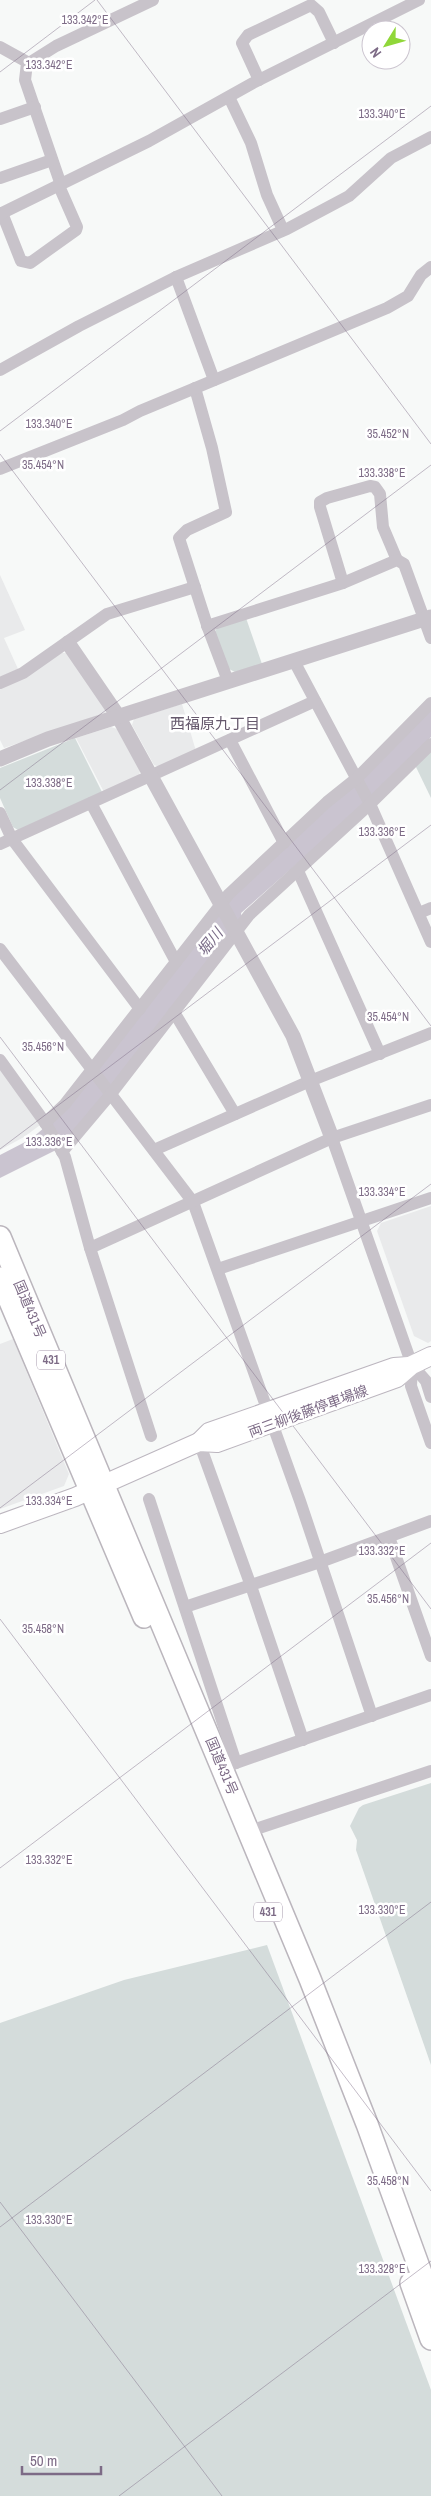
<svg xmlns="http://www.w3.org/2000/svg" width="431" height="2496" font-family="'Archivo Narrow','Noto Sans JP',sans-serif">
	<style>
		.built { fill: #e9eaeb }
		.green { fill: #d4dcdb }
		.water { fill: #cac4d0 }
		.lines { fill: none; stroke-linecap: round; stroke-linejoin: round }
		.secondary-casing { stroke: #bcb6bf; stroke-width: 20 }
		.trunk-casing { stroke: #bbb6bd; stroke-width: 24 }
		.minor { stroke: #c8c3ca; stroke-width: 12 }
		.tertiary { stroke: #c8c3ca; stroke-width: 15 }
		.secondary { stroke: #fff; stroke-width: 18 }
		.trunk { stroke: #fff; stroke-width: 21 }
		.ticks { fill: none; stroke: #7d6b86; stroke-width: 1; stroke-opacity: 0.45 }
		.labels { text-anchor: middle; stroke-width: 5; stroke-linejoin: round; paint-order: stroke }
		.shield { fill: #fff; stroke: #a497aa; stroke-width: 1 }
		.shield-label { font-size: 12px; font-weight: bold; fill: #7d6b86 }
		.street-label { font-size: 14px; fill: #7d6b86; stroke: #fff }
		.neighbourhood-label { font-size: 15px; fill: #65586c; stroke: #fff }
		.water-label { font-size: 15px; font-style: italic; fill: #7a6c88; stroke: #fff }
		.ticks-label { font-size: 12px; text-anchor: middle; fill: #7d6b86; stroke: #fff; stroke-width: 5; stroke-linejoin: round; paint-order: stroke }
	</style>
	<rect width="100%" height="100%" fill="#f7f9f8"/>
	<g class="built">
		<path d="M0,575L25,630L4,638L18,669L0,677Z"/>
		<path d="M62,653H69L107,708L105,713L4,748L0,740V688Z"/>
		<path d="M182,704L196,751L160,767L154,765L132,725L134,719Z"/>
		<path d="M111,727L117,729L140,771L139,776L104,792L76,738Z"/>
		<path d="M0,1068L40,1125L24,1137L0,1150Z"/>
		<path d="M431,1206V1341L428,1343L414,1336L377,1231L381,1223Z"/>
		<path d="M13,1339L69,1474L64,1486L0,1509V1344Z"/>
	</g>
	<g class="green">
		<path d="M246,618L262,664L235,672L229,669L214,633L218,627Z"/>
		<path d="M75,738L102,792L18,830L13,827L0,798V768Z"/>
		<path d="M431,749V798L415,765Z"/>
		<path d="M431,1783V2065L356,1850L357,1840L350,1826L359,1808L363,1805Z"/>
		<path d="M267,1945L431,2390V2496H0V2023L124,1980Z"/>
	</g>
	<path class="water" d="M431,710V737L359,809L241,913L242,919L64,1146L0,1178V1155L31,1139L52,1121L231,897Z"/>
	<g class="lines">
		<g class="secondary-casing">
			<g id="secondary">
				<path d="M199,1442L209,1432L394,1367L409,1366"/>
				<path d="M0,1524L75,1497L199,1442L217,1443L397,1378L412,1365L431,1356"/>
			</g>
		</g>
		<g class="trunk-casing">
			<g id="trunk">
				<path d="M0,1237L310,1979L367,2124L431,2300"/>
				<path d="M0,1278L144,1617"/>
				<path d="M411,2283L431,2339"/>
			</g>
		</g>
		<g class="minor">
			<path d="M0,47L29,63L56,46L153,0"/>
			<path d="M27,63L25,80L61,185"/>
			<path d="M259,80L242,43L248,35L311,5L319,12L334,43"/>
			<path d="M229,97L251,143L267,195L283,230"/>
			<path d="M0,119L35,107"/>
			<path d="M0,178L52,160"/>
			<path d="M2,213L21,261L30,263L76,230L77,227L59,186"/>
			<path d="M0,214L149,141L253,83L419,0"/>
			<path d="M176,277L214,380"/>
			<path d="M0,370L79,326L176,277L287,229L349,196L391,158L431,137"/>
			<path d="M195,388L212,448L226,512L187,530L179,538L208,628L228,681"/>
			<path d="M0,469L123,420L140,411L387,308L408,296L421,275L431,267"/>
			<path d="M343,583L320,507V502L327,498L370,486L375,487L380,494L383,527L397,560"/>
			<path d="M207,626L343,583L397,560L404,564L431,638"/>
			<path d="M294,661L370,804L431,942"/>
			<path d="M0,683L23,673L107,614L195,587"/>
			<path d="M230,740L284,843"/>
			<path d="M91,803L176,962"/>
			<path d="M0,813L12,839L140,1009"/>
			<path d="M0,844L315,701"/>
			<path d="M298,871L380,1054"/>
			<path d="M419,913L431,908"/>
			<path d="M0,949L193,1202L300,1501L372,1716"/>
			<path d="M174,1012L235,1114"/>
			<path d="M0,1060L46,1124L65,1157L90,1248L332,1138L431,1105"/>
			<path d="M45,1123L65,1104L229,894L327,802L357,778L431,703"/>
			<path d="M332,1138L412,1365L426,1381L431,1397"/>
			<path d="M154,1150L310,1081L431,1033"/>
			<path d="M62,1152L110,1095L249,915L370,804L431,744"/>
			<path d="M90,1248L151,1436"/>
			<path d="M218,1269L431,1198"/>
			<path d="M412,1365L411,1386L431,1443"/>
			<path d="M199,1442L251,1586L303,1740"/>
			<path d="M149,1499L236,1763"/>
			<path d="M389,1537L431,1656"/>
			<path d="M185,1607L320,1562L431,1521"/>
			<path d="M230,1765L431,1695"/>
			<path d="M250,1831L431,1771"/>
		</g>
		<g class="tertiary">
			<path d="M68,643L118,716L293,1036L332,1138"/>
			<path d="M0,759L48,739L431,617"/>
		</g>
		<use href="#secondary" class="secondary"/>
		<use href="#trunk" class="trunk"/>
	</g>
	<path class="ticks" d="M97,0L431,444M0,72L95,0M0,431L431,106M0,454L431,1026M0,790L431,465M0,1037L431,1609M0,1149L431,825M0,1508L431,1184M0,1619L431,2191M0,1868L431,1543M0,2202L222,2496M0,2227L431,1902M119,2496L431,2261"/>
	<g class="labels">
		<g class="shield">
			<rect x="37" y="1350.5" width="28" height="19" rx="4"/>
			<rect x="254" y="1902.5" width="28" height="19" rx="4"/>
		</g>
		<g class="shield-label">
			<text x="51" y="1364">431</text>
			<text x="268" y="1916">431</text>
		</g>
		<g class="street-label">
			<text transform="translate(30 1309) rotate(67)" y="5">国道431号</text>
			<text transform="translate(308 1411) rotate(-20)" y="5">両三柳後藤停車場線</text>
			<text transform="translate(222 1766) rotate(67)" y="5">国道431号</text>
		</g>
		<g class="neighbourhood-label">
			<text x="215" y="729">西福原九丁目</text>
		</g>
		<g class="water-label">
			<text transform="translate(210 942) rotate(-51)" y="5">堀川</text>
		</g>
	</g>
	<g class="ticks-label">
		<text x="85" y="24">133.342°E</text>
		<text x="49" y="69">133.342°E</text>
		<text x="382" y="118">133.340°E</text>
		<text x="49" y="428">133.340°E</text>
		<text x="388" y="438">35.452°N</text>
		<text x="43" y="469">35.454°N</text>
		<text x="382" y="477">133.338°E</text>
		<text x="49" y="787">133.338°E</text>
		<text x="382" y="836">133.336°E</text>
		<text x="388" y="1021">35.454°N</text>
		<text x="43" y="1051">35.456°N</text>
		<text x="49" y="1146">133.336°E</text>
		<text x="382" y="1196">133.334°E</text>
		<text x="49" y="1505">133.334°E</text>
		<text x="382" y="1555">133.332°E</text>
		<text x="388" y="1603">35.456°N</text>
		<text x="43" y="1633">35.458°N</text>
		<text x="49" y="1864">133.332°E</text>
		<text x="382" y="1914">133.330°E</text>
		<text x="388" y="2185">35.458°N</text>
		<text x="49" y="2224">133.330°E</text>
		<text x="382" y="2273">133.328°E</text>
	</g>
	<g transform="translate(386 45) rotate(233)"><circle r="24" fill="#ffffff" stroke="#cbc4cf"/>
	<path d="M0-4L9 19L0 12L-9 19Z" fill="#90d739"/>
	<text y="-8" font-size="14" font-weight="bold" text-anchor="middle" fill="#7d6b86">N</text>
	</g>
	<path d="M22 2466v8h79v-8" fill="none" stroke="#7d6b86" stroke-width="2.5"/>
	<text x="30" y="2466" font-size="15" fill="#7d6b86" stroke="#ffffff" stroke-width="4" paint-order="stroke">50 m</text>
</svg>
